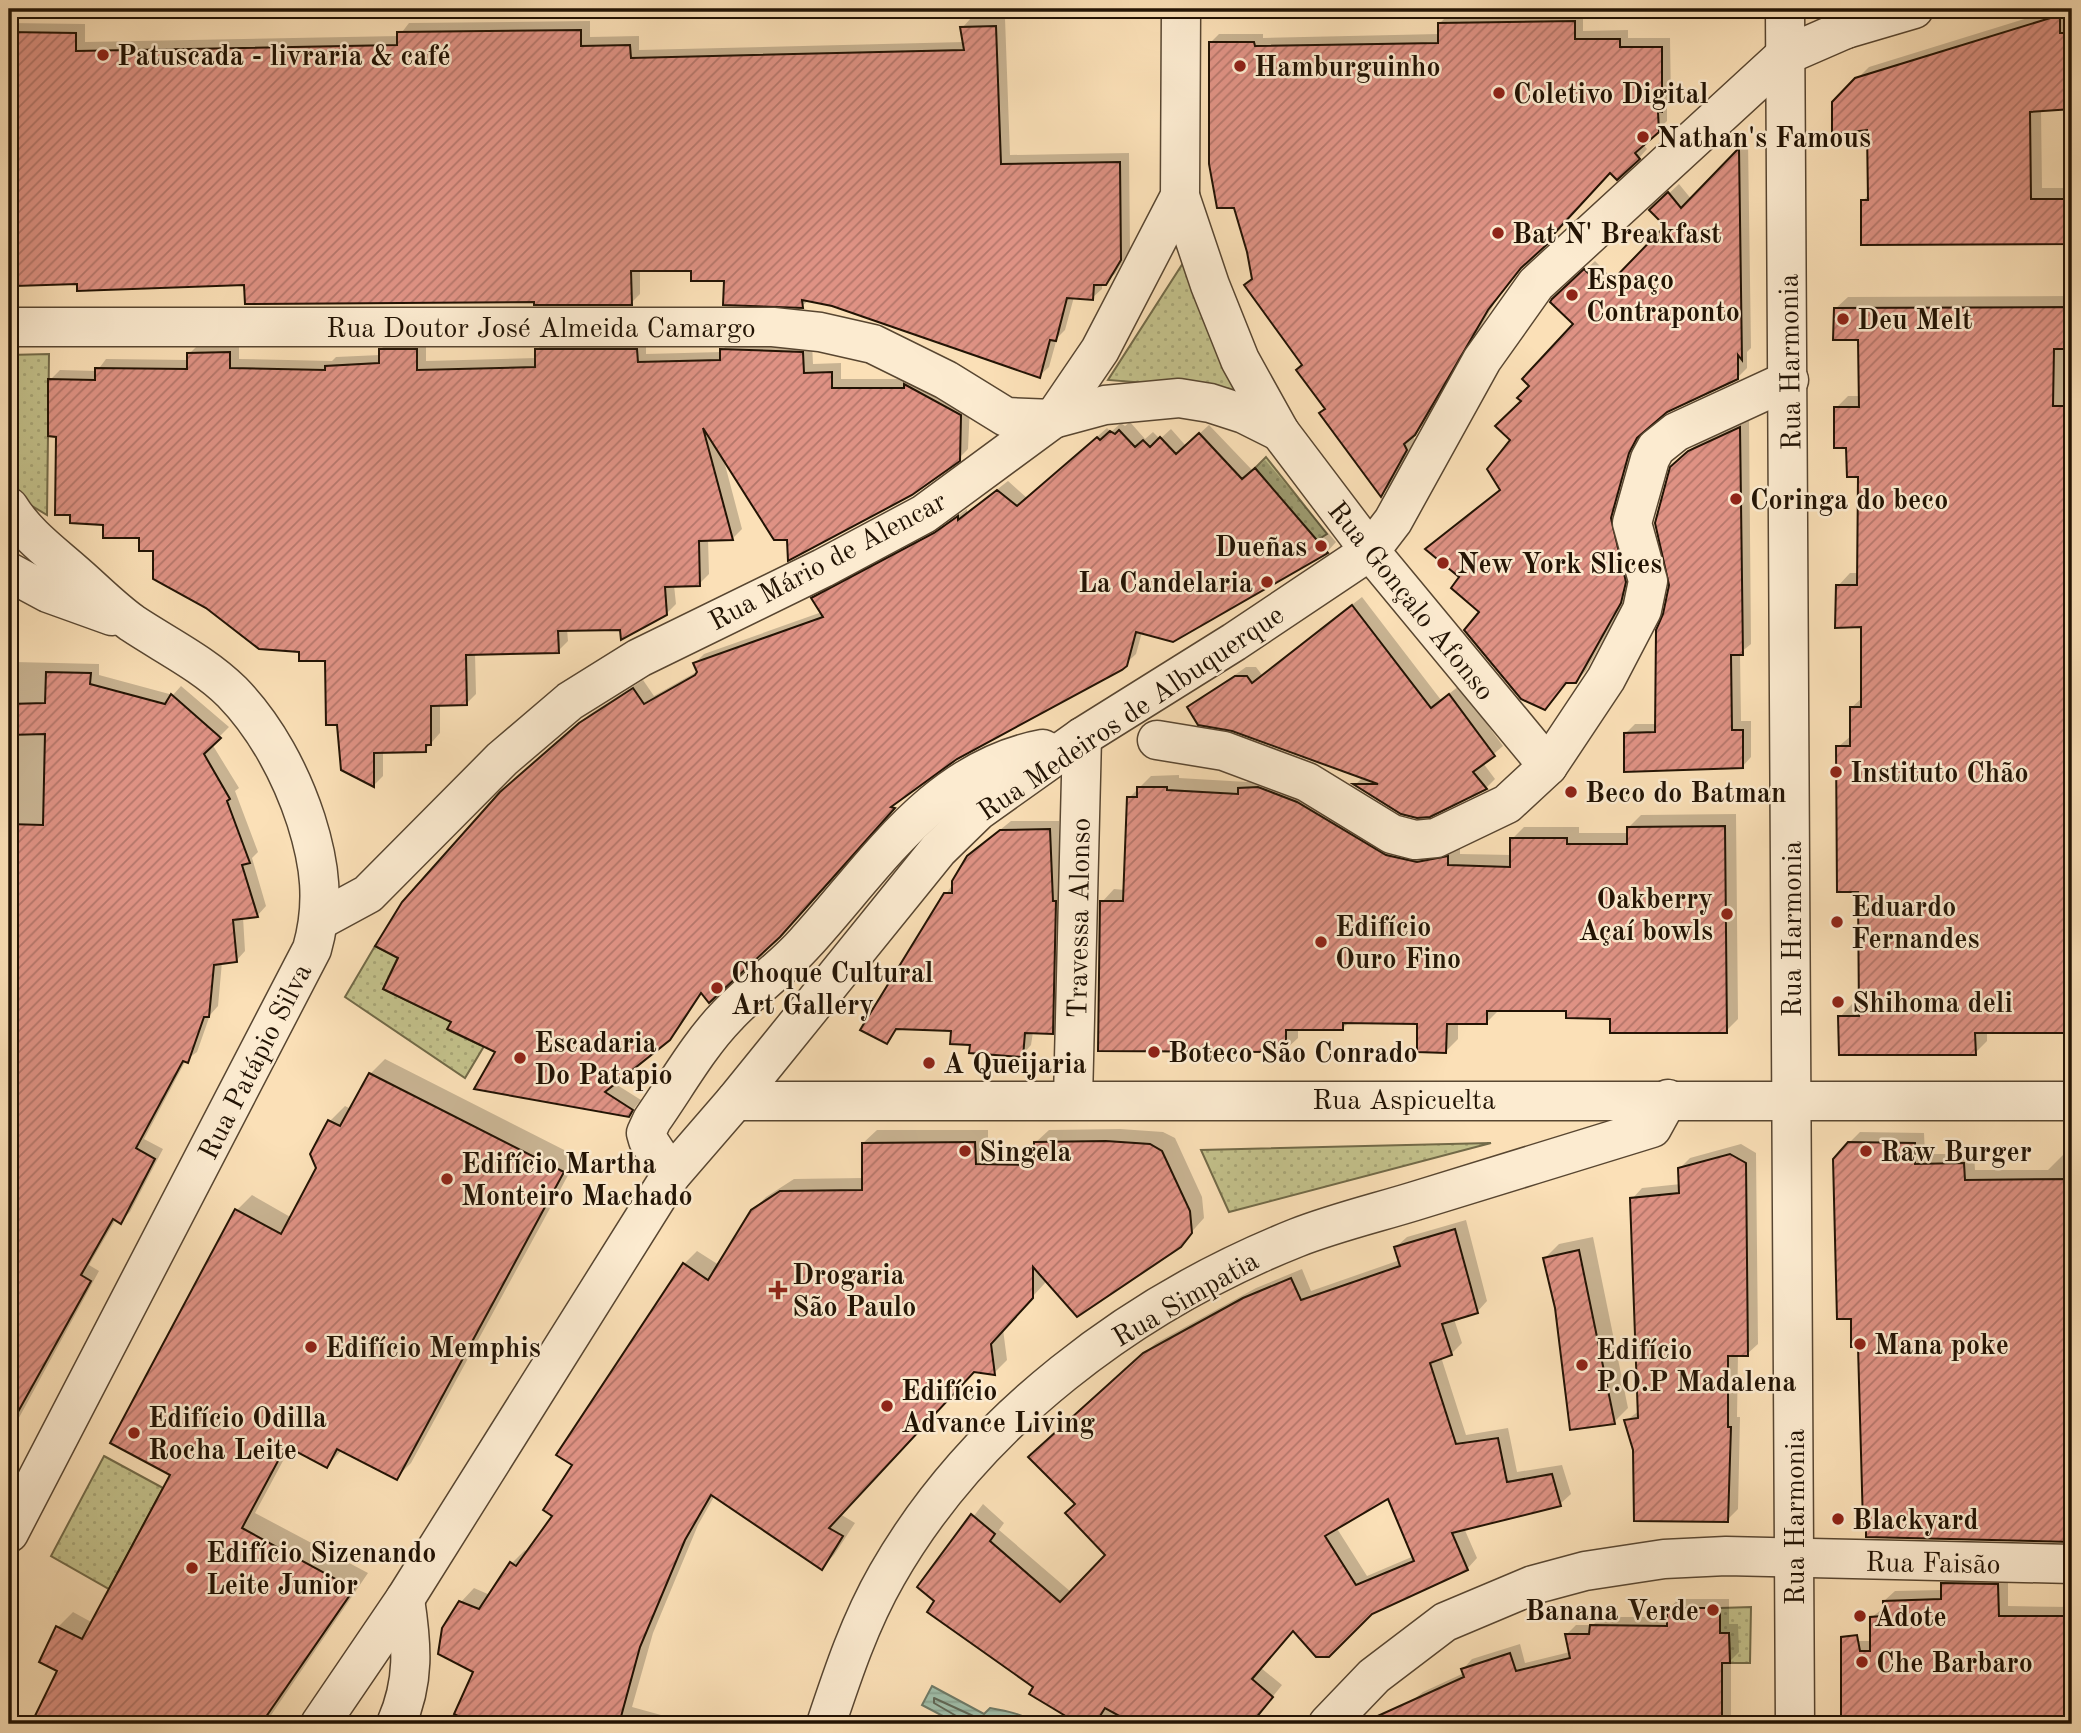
<svg xmlns="http://www.w3.org/2000/svg" width="2081" height="1733" font-family="'Old Standard TT',serif">
	<style>
		.park { fill: url(#park-dots); stroke: #726a48; stroke-width: 2 }
		.water { fill: url(#water-rules); stroke: #6e7a67; stroke-width: 2 }
		.shadow { fill: #0003; fill-rule: evenodd }
		.lines { fill: none; stroke-linecap: round; stroke-linejoin: round }
		.shore { stroke: #616856; stroke-width: 2 }
		.building { fill: url(#building-hatch); stroke: #221304; stroke-width: 2; fill-rule: evenodd }
		.minor-casing { stroke: #584631; stroke-width: 41 }
		.minor { stroke: #fcebd0; stroke-width: 38 }
		.poi-dot { fill: #8f2418; stroke: #fcebd0; stroke-width: 2.5 }
		.labels { text-anchor: middle; stroke-width: 5; stroke-linejoin: round; paint-order: stroke }
		.poi-label { font-size: 28px; font-weight: bold; fill: #221304; stroke: #fcebd0; text-anchor: start }
		.street-label { font-size: 28px; fill: #221304; stroke: #fcebd0 }
	</style>
	<defs>
		<pattern id="park-dots" width="8" height="8" patternUnits="userSpaceOnUse" patternTransform="scale(1.75)"><rect width="8" height="8" fill="#c3c18b"/><path d="M2 2h.1M6 6h.1" fill="none" stroke="#a7a576" stroke-width="1.8" stroke-linecap="round"/></pattern>
		<pattern id="water-rules" width="6" height="5" patternUnits="userSpaceOnUse" patternTransform="scale(1.75)"><rect width="6" height="5" fill="#a0bea9"/><path d="M0 2.5h6" fill="none" stroke="#8aa290"/></pattern>
		<pattern id="building-hatch" width="6" height="6" patternUnits="userSpaceOnUse" patternTransform="scale(1.75)"><rect width="6" height="6" fill="#df9284"/><path d="M-1 1l2-2M0 6l6-6M5 7l2-2" fill="none" stroke="#b4766a"/></pattern>
	</defs>
	<rect width="100%" height="100%" fill="#fbe0b7"/>
	<filter id="stains"><feTurbulence type="fractalNoise" baseFrequency=".00286" numOctaves="4"/><feColorMatrix values="0 0 0 0 .2 0 0 0 0 .09 0 0 0 0 .02 0 0 0 .5 -.17"/></filter>
	<radialGradient id="worn" r=".72"><stop offset=".6" stop-color="#630" stop-opacity="0"/><stop offset="1" stop-color="#630" stop-opacity=".3"/></radialGradient>
	<g class="park">
		<path d="M1185,260L1235,390L1108,380Z"/>
		<path d="M49,354L47,515L12,494L9,480V355Z"/>
		<path d="M1266,457L1327,534L1314,542L1255,468Z"/>
		<path d="M375,946L398,957L383,989L429,1011L456,1012L448,1030L480,1045L499,1008L505,1011L465,1078L345,997Z"/>
		<path d="M1491,1143L1229,1212L1201,1150Z"/>
		<path d="M104,1456L163,1488L109,1589L51,1556Z"/>
		<path d="M1751,1607L1750,1663H1730L1729,1633H1720V1608Z"/>
	</g>
	<path class="water" d="M932,1686L984,1714L990,1708C1007,1711 1023,1714 1037,1724H958L922,1705Z"/>
	<g class="shadow">
		<path d="M2057,9H2072V107L2041,109L2042,188H2072V242L1863,243V201L1869,194V128L1833,103L1869,67Z"/>
		<path d="M1583,13V31L1628,30V38H1670L1671,101L1667,105V121L1643,144L1647,149L1639,158L1611,171L1559,227L1561,229L1528,260L1497,299L1424,424L1412,435L1415,440L1390,486L1381,494L1326,409L1254,278L1210,43L1219,34H1263V38L1439,34V24L1448,15Z"/>
		<path d="M971,18H1005L1010,155L1129,153L1130,249L1115,274L1102,283V289L1092,298L1074,297L1065,330L1057,338L1049,367L1039,376L832,304L809,300L802,306L693,270L640,269V294L631,303L245,283L79,282L9,216V23L85,24V42L399,36L409,23L590,21V37L639,36V50L964,42L962,28Z"/>
		<path d="M1748,141L1751,348L1747,352V368L1737,378L1666,411L1645,428L1638,442L1630,591L1586,671L1576,681H1568L1554,698L1481,611L1462,577L1427,549L1502,489L1523,401L1576,324L1565,289L1595,261L1614,280L1667,226L1661,201L1679,184L1692,200Z"/>
		<path d="M2072,296V347H2065L2064,394L2072,395V1031L1987,1032V1041L1975,1053L1840,1017L1852,1004H1860V890L1838,747L1852,735L1851,708L1863,697V625L1838,586L1850,573H1859V475L1836,408L1848,396H1860V338L1835,309L1848,297Z"/>
		<path d="M390,340H426V361L537,358V350L546,340H646V354L721,352L731,340L812,343L813,364L841,363V379H912L970,405L968,449L958,459L788,539L723,457L742,529L732,539H708L709,574L699,584L674,585L676,604L666,614L622,628L567,629L568,641L558,651L475,653L476,694L467,703L440,704V733L425,750L383,751V776L374,785L338,723L327,660L301,650L155,549L141,536L105,524L57,435L50,380L60,370L97,371L106,359L189,360V354L199,344L239,343V359L332,361L336,357L380,355V350Z"/>
		<path d="M1749,419L1751,644L1740,653L1741,721H1751V757L1742,767L1625,734L1635,724H1657L1665,615L1671,585L1675,463L1699,442Z"/>
		<path d="M1130,422L1145,439L1153,432L1160,439L1171,429L1186,446L1209,425L1253,471L1265,460L1336,542L1327,552L1142,632L1136,654L1121,668L956,758L900,798L789,926L703,992L679,1028L614,1083L641,1100L628,1116L497,1052L512,782L590,714L643,680L654,696L698,671L695,663L704,654L822,612L813,598L823,589L946,524L967,509V513L1008,481L1027,498L1107,428L1111,432L1121,423L1125,426Z"/>
		<path d="M1362,597L1441,700L1459,686L1503,746L1483,763L1495,779L1486,788L1356,784L1363,777L1190,707L1246,667H1256L1262,675Z"/>
		<path d="M9,638H15V662L99,664V675L173,695L181,686L229,727L212,744L239,788L235,791L258,852L252,858L266,906L257,916L243,917L245,951L236,961L222,962L218,1006L210,1015L197,1052L186,1060L144,1139L163,1149L130,1212L121,1221L116,1219L89,1265L99,1271L9,1436Z"/>
		<path d="M1179,775V778L1247,782L1253,776L1460,845V854L1512,855V839L1524,827H1579V833H1629V827L1641,815L1736,814L1738,1019L1726,1031L1568,1010H1499L1486,1023H1458V1039L1446,1051L1419,1022L1350,1021L1342,1029H1298V1038L1285,1050L1102,902L1114,889L1125,890L1129,798L1151,776Z"/>
		<path d="M1011,821H1059L1061,1023L1052,1033L1033,1032L1031,1045L1022,1055L972,1043L953,1030L899,1027L887,1042L946,894L979,847Z"/>
		<path d="M385,1059L578,1157L411,1463L396,1478L341,1451L327,1466L291,1446L255,1513L368,1573L265,1724H41L35,1721L59,1670L58,1627L73,1612L93,1623L172,1474L237,1210L252,1195L292,1218L318,1168L312,1154L330,1121L345,1106L351,1109L370,1074Z"/>
		<path d="M1120,1129L1163,1132L1175,1138L1202,1197L1204,1218L1180,1245L1045,1278V1283L1003,1329L1007,1360L994,1373L974,1370L840,1514L855,1523L834,1555L821,1568L715,1495L698,1525L653,1633L632,1707L679,1720L677,1724H461L475,1671L444,1628L461,1602L474,1588L490,1595L512,1563L525,1550L528,1553L554,1515L575,1465L684,1264L697,1251L719,1265L752,1211L766,1197L794,1179L863,1178V1143L877,1130H988V1152L1035,1153V1143L1049,1130Z"/>
		<path d="M1860,1132L1924,1133L1925,1154H1974L1975,1170H2048L2064,1154H2072V1540L1868,1536L1849,1143Z"/>
		<path d="M1741,1144L1756,1153L1758,1344L1747,1354H1738L1737,1417H1740L1738,1509L1727,1520L1634,1450L1626,1421L1640,1410L1632,1199L1642,1188L1681,1184L1680,1168L1690,1158Z"/>
		<path d="M1466,1220L1487,1301L1477,1312L1454,1319L1462,1343L1451,1354L1441,1357L1466,1435L1508,1428L1517,1472L1562,1465L1571,1494L1560,1504L1464,1528L1477,1558L1467,1569L1294,1630L1261,1668L1282,1685L1251,1724H1084L1031,1693L1035,1686L920,1587L983,1504L1004,1523L999,1530L1071,1592L1107,1555L1077,1504L1031,1457L1077,1412L1156,1343L1256,1288L1302,1269L1311,1291L1400,1260L1396,1247L1407,1237ZM1388,1496L1414,1556L1367,1576L1336,1527Z"/>
		<path d="M1593,1237L1628,1408L1614,1422L1557,1307L1545,1258L1559,1244Z"/>
		<path d="M1953,1573L2008,1575V1606L2072,1607V1724H1864L1851,1641H1872V1617L1885,1607L1884,1601L1895,1591L1943,1590L1942,1584Z"/>
		<path d="M1678,1599H1729V1624H1738L1739,1652L1731,1660V1724H1383L1423,1692L1464,1673L1463,1669L1472,1659L1520,1644L1525,1663L1570,1652L1567,1634L1576,1625H1593L1601,1617H1669V1609Z"/>
	</g>
	<g class="lines">
		<path class="shore" d="M960,1724L958,1717L934,1703V1698L982,1720L994,1716L1025,1724"/>
	</g>
	<g class="building">
		<path d="M2060,15V33H2072V109L2030,112L2031,199H2072V244L1861,245V200H1868L1867,130L1832,134V102L1855,78Z"/>
		<path d="M1575,21V39H1620V47H1662V112H1658L1659,132L1635,153L1640,159L1617,180L1610,173L1551,237L1553,239L1521,268L1488,310L1415,435L1404,444L1407,450L1381,497L1319,413L1325,409L1296,370L1302,365L1244,285L1252,279L1247,252L1234,208H1217L1209,164V42H1254L1255,46L1438,43V23Z"/>
		<path d="M996,26L1001,164L1120,162L1121,260L1106,285H1094L1093,300L1067,298L1056,341L1050,340L1040,378L832,306L802,300L803,308L723,305L724,281H691V271H631L632,305H534V302L245,304L244,285L77,291V284L15,286L9,227V32L76,33V51L397,45V32L581,30V46L630,45L631,58L964,50L960,27Z"/>
		<path d="M1739,148L1742,360L1738,355V379L1667,412L1637,438L1629,453L1611,518L1626,582L1621,603L1576,683H1566L1545,710L1521,699L1464,630L1479,612L1451,588L1459,577L1425,549L1500,490L1487,469L1510,440L1495,426L1521,401L1517,398L1529,386L1522,379L1573,324L1550,302L1552,299L1584,269L1604,289L1665,226L1649,210L1668,192L1681,208Z"/>
		<path d="M2072,307V349H2054L2053,406H2065V456H2072V855L2067,856L2066,923H2072V1033H1975L1976,1055H1839L1838,1016H1859L1858,892H1837L1836,746H1850V707H1861V627L1835,628L1836,585H1857L1858,477H1847L1846,448H1834V407H1859L1858,340H1833L1834,308Z"/>
		<path d="M379,349H417V370L535,367V349H637L638,362L720,360V349L803,352L804,373L832,372V388H904V384L961,415L960,461L912,495L788,561L787,540H774L703,428L733,540L699,541L700,586L665,587L667,615L621,640L620,630L558,631L559,653L466,655L467,705L431,706V745H426V752L374,753V787L341,770L337,725H326L325,661H299V652L259,649L206,608L153,579V551H139V538H103V525L70,523V515H55L56,437L48,436V379L95,380V368L187,369V353L230,352V368L325,370V366L379,363Z"/>
		<path d="M1740,427L1743,655H1731L1732,730H1743V768L1624,772V733L1655,732L1656,630L1663,614L1669,585L1655,523L1670,467L1688,451Z"/>
		<path d="M1119,430L1135,447L1143,440L1150,447L1160,437L1176,454L1199,433L1242,479L1255,468L1328,553L1173,642L1136,632L1127,666L1122,670L957,759L891,807L895,808L780,937L709,1003L701,993L670,1040L605,1092L633,1110L629,1117L474,1089L495,1052L447,1029L451,1022L383,989L398,958L375,946L402,902L500,792L579,723L633,688L644,704L695,675L697,672L693,663L823,617L811,598L934,533L958,516V520L997,490L1017,506L1097,437L1100,440L1110,431L1115,434Z"/>
		<path d="M1352,605L1431,708L1449,694L1495,756L1473,772L1487,789L1430,817L1417,818L1401,814L1353,784H1378L1232,731L1198,725L1187,707L1235,676H1247L1252,683Z"/>
		<path d="M46,672L91,673L90,684L165,704L171,694L221,738L204,754L230,799L227,801L250,863L242,865L258,917L233,920L237,962L214,965L209,1017H204L188,1063L183,1061L136,1148L155,1159L121,1224L113,1219L81,1275L91,1281L9,1428V824L43,825L45,734L9,735V704L45,703Z"/>
		<path d="M1137,787H1167V790L1238,794V788L1258,787L1297,802L1386,855L1417,862L1448,856V865L1510,867V838H1567V844H1627V827L1725,826L1727,1033H1610V1019L1566,1018V1011H1487V1024H1447L1446,1053L1417,1052V1024L1343,1023V1030H1286V1052L1098,1051L1100,901H1123L1127,797H1137Z"/>
		<path d="M1050,829L1053,901H1056L1053,1034L1025,1033L1023,1057L969,1053L970,1045L950,1044L951,1031L896,1029L887,1044L860,1030L944,893H952V881L967,856L1000,830Z"/>
		<path d="M369,1073L564,1172L397,1480L337,1449L327,1468L286,1446L242,1528L354,1589L261,1724H31L57,1671L39,1662L56,1626L82,1639L170,1475L110,1443L235,1209L281,1234L316,1168L310,1154L328,1120L340,1126Z"/>
		<path d="M1106,1141L1150,1144L1162,1151L1190,1211L1192,1233L1181,1247L1077,1317L1033,1267V1298L991,1344L995,1375L974,1372L829,1528L843,1536L822,1570L711,1495L685,1540L640,1647L619,1724H473L454,1714L473,1672L438,1654L442,1628L459,1601L479,1609L510,1562L516,1566L552,1516L543,1510L572,1465L556,1455L683,1263L708,1280L751,1210L780,1191L862,1190V1143L975,1142L976,1164L1034,1165V1142Z"/>
		<path d="M1848,1142L1915,1143V1164L1964,1163L1965,1180L2072,1179V1262H2068L2064,1324H2072V1542L1866,1537V1524H1863L1858,1347H1851V1319H1837L1833,1159Z"/>
		<path d="M1730,1154L1746,1163L1748,1356H1728V1427H1731L1728,1522L1634,1521L1633,1450L1624,1420L1638,1418L1630,1198L1679,1193L1678,1168Z"/>
		<path d="M1455,1229L1478,1313L1442,1324L1452,1355L1430,1363L1456,1444L1498,1438L1507,1482L1552,1474L1561,1506L1452,1533L1468,1570L1372,1614L1329,1657H1316L1293,1631L1252,1679L1273,1697L1251,1724H1134L1105,1708L1095,1724H1079L1029,1694L1033,1687L927,1612L934,1601L917,1587L971,1514L995,1534L990,1541L1060,1602L1105,1555L1065,1513L1075,1504L1028,1457L1143,1353L1243,1298L1291,1278L1301,1300L1400,1266L1394,1247ZM1388,1499L1414,1561L1356,1585L1325,1536Z"/>
		<path d="M1579,1250L1615,1424L1570,1430L1555,1308L1543,1258Z"/>
		<path d="M1941,1583L1998,1584L1999,1616H2072V1724L1940,1721L1841,1724V1637L1857,1635L1860,1651H1870V1617L1883,1616V1601L1941,1599Z"/>
		<path d="M1667,1608H1720V1633H1729L1730,1663H1722V1724H1360L1464,1677L1461,1669L1510,1653L1516,1671L1570,1658L1565,1634H1589L1590,1625L1667,1626Z"/>
	</g>
	<g class="lines">
		<g class="minor-casing">
			<g id="minor">
				<path d="M1785,9L1795,1724"/>
				<path d="M1846,29L1914,9"/>
				<path d="M1180,196L1210,285L1240,360L1280,432L1370,551L1548,766"/>
				<path d="M9,327H773L820,332L873,344L946,380L1006,417L1053,419L1105,405L1179,398L1210,403L1244,414L1280,432"/>
				<path d="M9,507C25,533 49,551 72,571C92,588 111,608 132,623C165,645 204,664 232,692C266,727 291,774 306,820C320,864 325,903 312,949L9,1533"/>
				<path d="M9,572L48,593L112,616"/>
				<path d="M1157,740L1224,751L1307,782L1392,834L1415,840L1436,838L1507,804L1548,766L1606,679L1642,610L1648,581L1632,523L1650,459L1656,448L1676,432L1789,380"/>
				<path d="M320,920L368,894L502,759L570,701L639,658L823,568L924,514L1053,419L1100,350L1180,196L1181,9"/>
				<path d="M1073,1099L1082,737"/>
				<path d="M735,1101H2072"/>
				<path d="M671,1175L648,1140L646,1133L652,1120C676,1086 698,1046 727,1016C751,990 781,970 805,943C874,868 934,769 1043,749"/>
				<path d="M320,1724L405,1599L671,1175L735,1101L938,850L978,811L1082,737L1234,642L1370,551L1393,521L1482,360L1536,284L1784,56L1846,29L1856,19L1859,9"/>
				<path d="M396,1724C415,1681 412,1645 405,1599"/>
				<path d="M826,1724C843,1673 860,1622 887,1575C975,1421 1133,1303 1296,1238C1334,1223 1376,1213 1415,1201C1494,1177 1573,1152 1652,1128L1668,1099"/>
				<path d="M1328,1724L1374,1676L1445,1622L1533,1585L1585,1571L1664,1559L1726,1556L2072,1564"/>
			</g>
		</g>
		<use href="#minor" class="minor"/>
	</g>
	<g class="poi-dot">
		<circle cx="103" cy="55" r="7"/>
		<circle cx="1240" cy="66" r="7"/>
		<circle cx="1499" cy="93" r="7"/>
		<circle cx="1643" cy="137" r="7"/>
		<circle cx="1498" cy="233" r="7"/>
		<circle cx="1572" cy="295" r="7"/>
		<circle cx="1843" cy="319" r="7"/>
		<circle cx="1736" cy="499" r="7"/>
		<circle cx="1321" cy="546" r="7"/>
		<circle cx="1443" cy="563" r="7"/>
		<circle cx="1267" cy="582" r="7"/>
		<circle cx="1836" cy="772" r="7"/>
		<circle cx="1571" cy="792" r="7"/>
		<circle cx="1727" cy="914" r="7"/>
		<circle cx="1837" cy="922" r="7"/>
		<circle cx="1321" cy="942" r="7"/>
		<circle cx="717" cy="988" r="7"/>
		<circle cx="1838" cy="1002" r="7"/>
		<circle cx="1154" cy="1052" r="7"/>
		<circle cx="520" cy="1058" r="7"/>
		<circle cx="929" cy="1063" r="7"/>
		<circle cx="965" cy="1151" r="7"/>
		<circle cx="1866" cy="1151" r="7"/>
		<circle cx="447" cy="1179" r="7"/>
		<path d="M774.5 1279.5h7v7h7v7h-7v7h-7v-7h-7v-7h7z"/>
		<circle cx="1860" cy="1344" r="7"/>
		<circle cx="311" cy="1347" r="7"/>
		<circle cx="1582" cy="1365" r="7"/>
		<circle cx="887" cy="1406" r="7"/>
		<circle cx="134" cy="1433" r="7"/>
		<circle cx="1838" cy="1519" r="7"/>
		<circle cx="192" cy="1568" r="7"/>
		<circle cx="1713" cy="1610" r="7"/>
		<circle cx="1860" cy="1616" r="7"/>
		<circle cx="1862" cy="1662" r="7"/>
	</g>
	<g class="labels">
		<g class="poi-label">
			<text x="117" y="65">Patuscada - livraria &amp; café</text>
			<text x="1254" y="76">Hamburguinho</text>
			<text x="1513" y="103">Coletivo Digital</text>
			<text x="1657" y="147">Nathan's Famous</text>
			<text x="1512" y="243">Bat N' Breakfast</text>
			<text x="1586" y="289">Espaço<tspan x="1586" dy="32">Contraponto</tspan></text>
			<text x="1857" y="329">Deu Melt</text>
			<text x="1750" y="509">Coringa do beco</text>
			<text x="1307" y="556" text-anchor="end">Dueñas</text>
			<text x="1457" y="573">New York Slices</text>
			<text x="1253" y="592" text-anchor="end">La Candelaria</text>
			<text x="1850" y="782">Instituto Chão</text>
			<text x="1585" y="802">Beco do Batman</text>
			<text x="1713" y="908" text-anchor="end">Oakberry<tspan x="1713" dy="32">Açaí bowls</tspan></text>
			<text x="1851" y="916">Eduardo<tspan x="1851" dy="32">Fernandes</tspan></text>
			<text x="1335" y="936">Edifício<tspan x="1335" dy="32">Ouro Fino</tspan></text>
			<text x="731" y="982">Choque Cultural<tspan x="731" dy="32">Art Gallery</tspan></text>
			<text x="1852" y="1012">Shihoma deli</text>
			<text x="534" y="1052">Escadaria<tspan x="534" dy="32">Do Patapio</tspan></text>
			<text x="1168" y="1062">Boteco São Conrado</text>
			<text x="943" y="1073">A Queijaria</text>
			<text x="979" y="1161">Singela</text>
			<text x="1880" y="1161">Raw Burger</text>
			<text x="461" y="1173">Edifício Martha<tspan x="461" dy="32">Monteiro Machado</tspan></text>
			<text x="792" y="1284">Drogaria<tspan x="792" dy="32">São Paulo</tspan></text>
			<text x="1874" y="1354">Mana poke</text>
			<text x="325" y="1357">Edifício Memphis</text>
			<text x="1596" y="1359">Edifício<tspan x="1596" dy="32">P.O.P Madalena</tspan></text>
			<text x="901" y="1400">Edifício<tspan x="901" dy="32">Advance Living</tspan></text>
			<text x="148" y="1427">Edifício Odilla<tspan x="148" dy="32">Rocha Leite</tspan></text>
			<text x="1852" y="1529">Blackyard</text>
			<text x="206" y="1562">Edifício Sizenando<tspan x="206" dy="32">Leite Junior</tspan></text>
			<text x="1699" y="1620" text-anchor="end">Banana Verde</text>
			<text x="1874" y="1626">Adote</text>
			<text x="1876" y="1672">Che Barbaro</text>
		</g>
		<g class="street-label">
			<text x="541" y="337">Rua Doutor José Almeida Camargo</text>
			<text transform="translate(1789 362) rotate(-91)" y="10">Rua Harmonia</text>
			<text transform="translate(827 560) rotate(-28)" y="10">Rua Mário de Alencar</text>
			<text transform="translate(1412 600) rotate(51)" y="10">Rua Gonçalo Afonso</text>
			<text transform="translate(1130 712) rotate(-34)" y="10">Rua Medeiros de Albuquerque</text>
			<text transform="translate(1078 918) rotate(-89)" y="10">Travessa Alonso</text>
			<text transform="translate(1791 929) rotate(-90)" y="10">Rua Harmonia</text>
			<text transform="translate(254 1061) rotate(-63)" y="10">Rua Patápio Silva</text>
			<text x="1404" y="1109">Rua Aspicuelta</text>
			<text transform="translate(1185 1298) rotate(-30)" y="10">Rua Simpatia</text>
			<text transform="translate(1794 1517) rotate(-90)" y="10">Rua Harmonia</text>
			<text transform="translate(1933 1562) rotate(1)" y="10">Rua Faisão</text>
		</g>
	</g>
	<rect width="2081" height="1733" fill="none" stroke="#fbe0b7" stroke-width="35"/>
	<rect x="10" y="10" width="2060" height="1712" fill="none" stroke="#221304" stroke-width="3.5"/>
	<rect x="18" y="18" width="2046" height="1698" fill="none" stroke="#221304" stroke-width="2"/>
	<rect width="100%" height="100%" filter="url(#stains)"/>
	<rect width="100%" height="100%" fill="url(#worn)"/>
</svg>
